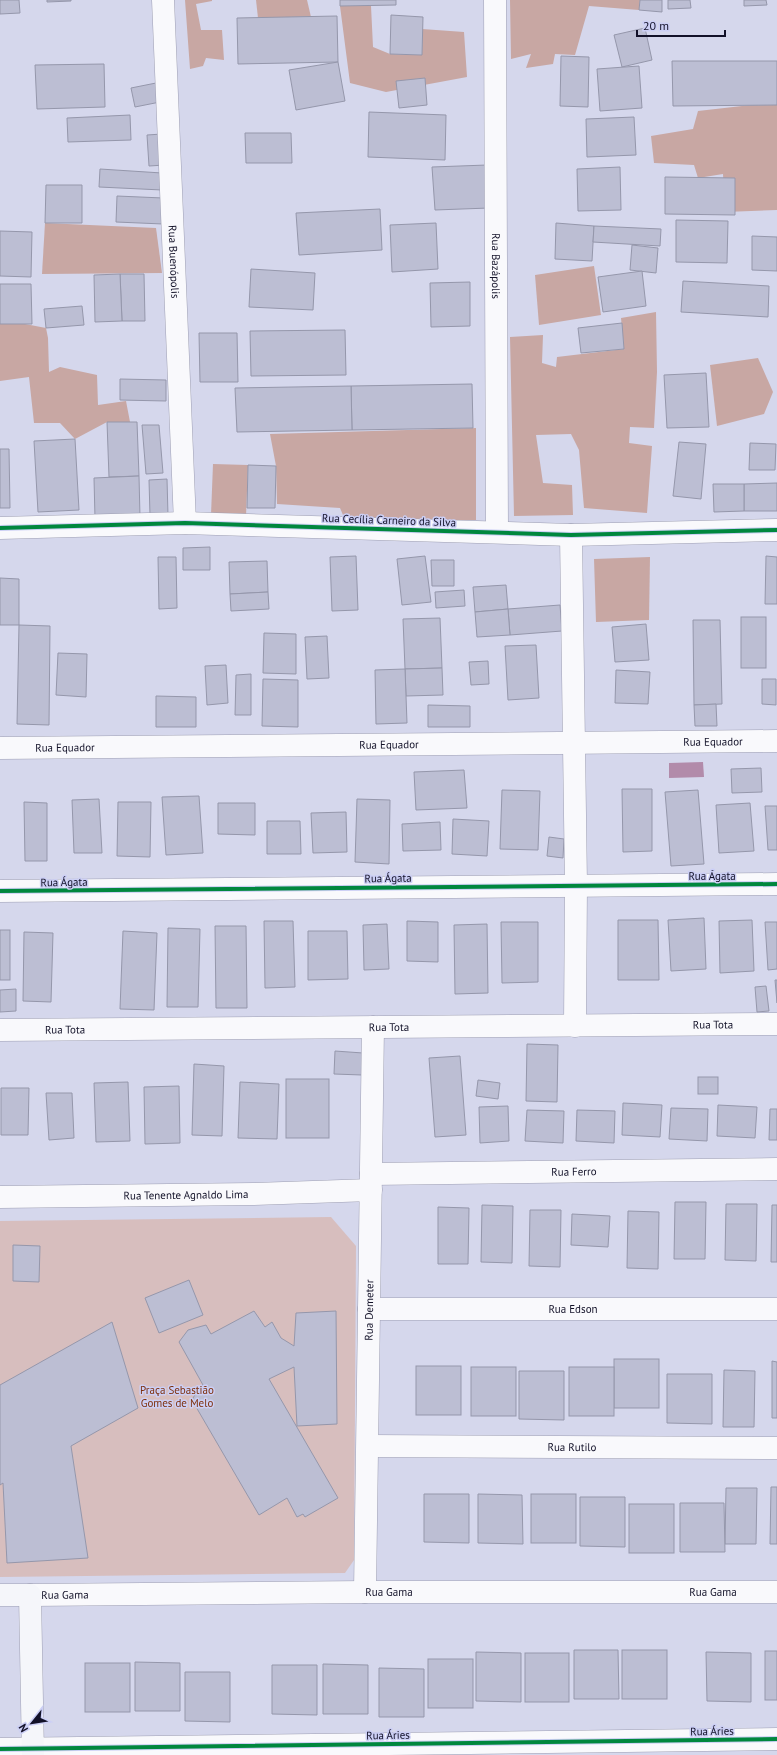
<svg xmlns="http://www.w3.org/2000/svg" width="777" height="1755" font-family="'PT Sans',sans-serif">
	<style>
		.green { fill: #d7bebe }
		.forest { fill: #c8a7a3 }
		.water { fill: #b28baa }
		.building { fill: #bcbed3; stroke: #9597ab }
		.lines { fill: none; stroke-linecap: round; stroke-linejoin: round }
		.street-casing { stroke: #9e9fb3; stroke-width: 23 }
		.secondary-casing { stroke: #9e9fb3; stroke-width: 23 }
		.street { stroke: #f9f9fc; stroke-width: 22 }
		.secondary { stroke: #f5f6fa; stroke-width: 22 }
		.cycleway-casing { stroke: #cccff5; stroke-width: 6 }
		.cycleway { stroke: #00873e; stroke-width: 4 }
		.labels { text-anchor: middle; stroke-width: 3; stroke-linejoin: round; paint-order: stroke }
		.street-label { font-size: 11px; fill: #121128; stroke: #cccff5 }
		.park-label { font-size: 11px; fill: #7e300c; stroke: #cccff5 }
	</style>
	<rect width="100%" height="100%" fill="#d5d7ec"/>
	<path class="green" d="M331,1217L356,1246L354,1560L345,1573L0,1577V1221Z"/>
	<g class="forest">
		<path d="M185,0H212V1L196,4L201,30H222L224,60L206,58L203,66L190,69Z"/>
		<path d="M256,0H307L311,17L258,18Z"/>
		<path d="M510,0H640L639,10L589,6L575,55L555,54L553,64L526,68L531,54L511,59Z"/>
		<path d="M340,6H371L373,47L390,54L422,55V29L464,32L467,77L386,92L350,83Z"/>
		<path d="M777,102V210L725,212L723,174L698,178L694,165L654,163L651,136L693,129L698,111Z"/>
		<path d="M45,223L156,228L162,273L42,274Z"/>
		<path d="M594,266L601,315L539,325L535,275Z"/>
		<path d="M656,312L657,372L654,428L630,427L629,443L652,446L647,513L584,508L579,450L571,434L536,435L543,483L572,485L573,515L514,516L510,337L543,335L542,363L556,367L557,357L624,349L621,318Z"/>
		<path d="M0,324H25L46,328L48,338L49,372L60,367L97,375L98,405L126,401L130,422H107L75,439L60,423H34L29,377L0,381Z"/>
		<path d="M758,358L773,392L764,414L717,426L710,365Z"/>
		<path d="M476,428V520L346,522L340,508L277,504L276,466L270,434Z"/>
		<path d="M213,464L248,465L246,516L211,515Z"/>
		<path d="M650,557L649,620L596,622L594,559Z"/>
	</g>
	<path class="water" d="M703,762L704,777L669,778V763Z"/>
	<g class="building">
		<path d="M0,0H19L20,13L0,14Z"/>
		<path d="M47,0H71V1L47,2Z"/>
		<path d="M340,0H396V5L340,6Z"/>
		<path d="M640,0H662V12L639,10Z"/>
		<path d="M668,0H690L691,8L668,9Z"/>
		<path d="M744,0H766L767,5L744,6Z"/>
		<path d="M391,15L423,17L422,55L390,54Z"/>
		<path d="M337,16L338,62L238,64L237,18Z"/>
		<path d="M645,28L652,60L622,67L614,35Z"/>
		<path d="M561,56L589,57L588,107L560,106Z"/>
		<path d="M672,61H777V105L673,106Z"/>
		<path d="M338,62L345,101L296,110L289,70Z"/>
		<path d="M104,64L105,107L37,109L35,65Z"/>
		<path d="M639,66L642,108L600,111L597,69Z"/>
		<path d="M425,78L427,105L399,108L396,81Z"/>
		<path d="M156,83L160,102L135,107L131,88Z"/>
		<path d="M369,112L446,115L445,160L368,157Z"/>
		<path d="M130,115L131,140L68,142L67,118Z"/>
		<path d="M634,117L636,155L587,157L586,119Z"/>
		<path d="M245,133H291L292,163H246Z"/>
		<path d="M162,134L165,165L149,166L147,135Z"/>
		<path d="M487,165L489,208L435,210L432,167Z"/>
		<path d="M620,167L621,210L578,211L577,169Z"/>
		<path d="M100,169L162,173V190L99,187Z"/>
		<path d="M665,177L735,178V215L665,214Z"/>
		<path d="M46,185H82V223H45Z"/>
		<path d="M117,196L163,198V224L116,222Z"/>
		<path d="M380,209L382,250L299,255L296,213Z"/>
		<path d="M676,220L728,221L727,263L676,262Z"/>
		<path d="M436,223L438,269L392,272L390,225Z"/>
		<path d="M556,223L594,226L592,261L555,259Z"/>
		<path d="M594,226L661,229L660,246L593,242Z"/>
		<path d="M0,231L32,232L31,277L0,276Z"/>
		<path d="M752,236L777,237V271L752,270Z"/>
		<path d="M632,245L658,248L656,273L630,270Z"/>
		<path d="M251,269L315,273L313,310L249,307Z"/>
		<path d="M642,271L646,306L603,312L598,277Z"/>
		<path d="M120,274H144L145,321H122Z"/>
		<path d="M120,274L122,321L95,322L94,275Z"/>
		<path d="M683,281L769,286L768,317L681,312Z"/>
		<path d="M470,282V326L431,327L430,283Z"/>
		<path d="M0,284H31L32,324H0Z"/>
		<path d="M82,306L84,325L46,328L44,309Z"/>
		<path d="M622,323L624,349L581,353L578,328Z"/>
		<path d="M345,330L346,375L251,376L250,331Z"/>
		<path d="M199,333H237L238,382H200Z"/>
		<path d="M706,373L709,427L667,428L664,375Z"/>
		<path d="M120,379L166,380V401L120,400Z"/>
		<path d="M472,384L473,428L352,430L351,386Z"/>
		<path d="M351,386L352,430L237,432L235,388Z"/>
		<path d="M107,422H137L139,476L109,477Z"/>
		<path d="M142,425H159L163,473L146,474Z"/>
		<path d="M75,439L79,510L38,512L34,441Z"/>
		<path d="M679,442L706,444L701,499L673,496Z"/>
		<path d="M750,443L776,444L775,470H749Z"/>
		<path d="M0,449H9L10,508H0Z"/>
		<path d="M248,465L276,466L275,508H247Z"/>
		<path d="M139,476L140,517L95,518L94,478Z"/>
		<path d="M167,479L168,515H150L149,480Z"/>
		<path d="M777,483V511H744V484Z"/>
		<path d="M713,484H744V511L714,512Z"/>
		<path d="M210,547V570H183V548Z"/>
		<path d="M356,556L358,610L332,611L330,557Z"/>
		<path d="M425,556L431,602L402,605L397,559Z"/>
		<path d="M766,556L777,557V604H765Z"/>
		<path d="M158,557H176L177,608L159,609Z"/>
		<path d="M431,560H454V586H432Z"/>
		<path d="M267,561L268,592L230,594L229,562Z"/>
		<path d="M0,578L19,579V625H0Z"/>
		<path d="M506,585L508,609L475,612L473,587Z"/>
		<path d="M464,590L465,606L436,608L435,592Z"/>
		<path d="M268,592L269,609L231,611L230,594Z"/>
		<path d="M560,605L562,631L510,635L508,609Z"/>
		<path d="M508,609L510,635L477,637L475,612Z"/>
		<rect x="741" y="617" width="25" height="51"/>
		<path d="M440,618L442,668L405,669L403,619Z"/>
		<path d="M693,620H720L722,704L694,705Z"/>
		<path d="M646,624L649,660L615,662L612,627Z"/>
		<path d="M19,625L50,626L49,725L17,724Z"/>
		<path d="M264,633L296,634V674L263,673Z"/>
		<path d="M327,636L329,678L307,679L305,637Z"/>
		<path d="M536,645L539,698L508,700L505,646Z"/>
		<path d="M58,653L87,654L86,697L56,695Z"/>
		<path d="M488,661L489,684L471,685L469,662Z"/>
		<path d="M226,665L228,703L207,705L205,666Z"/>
		<path d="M442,668L443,695L406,696L405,669Z"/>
		<path d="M405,669L407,723L376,724L375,670Z"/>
		<path d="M616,670L650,672L648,704L615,703Z"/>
		<path d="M251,674V715H235L236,675Z"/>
		<path d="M263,679L298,680V727L262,726Z"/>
		<path d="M762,679H776V705L762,704Z"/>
		<path d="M156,696L196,697V727H156Z"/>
		<path d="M716,704L717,726H695L694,705Z"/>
		<path d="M428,705L470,706V727H428Z"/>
		<path d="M761,768L762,792L732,793L731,769Z"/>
		<path d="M464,770L467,808L416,810L414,772Z"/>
		<path d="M622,789H652V851L623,852Z"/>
		<path d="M502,790L540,791L538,850L500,849Z"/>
		<path d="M698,790L704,864L671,866L665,792Z"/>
		<path d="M199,796L203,853L166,855L162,797Z"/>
		<path d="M99,799L102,853H74L72,800Z"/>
		<path d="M357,799L390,800L389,864L355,862Z"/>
		<path d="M24,802L47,803V861H25Z"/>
		<path d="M118,802H151L150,857L117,856Z"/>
		<path d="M218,803H255V835L218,834Z"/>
		<path d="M750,803L754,851L719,853L716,805Z"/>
		<path d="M765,806H777V850H768Z"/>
		<path d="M346,812L347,852L313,853L311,813Z"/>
		<path d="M453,819L489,821L487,856L452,854Z"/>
		<path d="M267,821H300L301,854H267Z"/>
		<path d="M440,822L441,850L403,851L402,824Z"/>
		<path d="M549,837L564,839L563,858L547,856Z"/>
		<path d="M704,918L706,969L671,971L668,920Z"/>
		<path d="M618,920H658L659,980H618Z"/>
		<path d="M752,920L754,971L720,973L719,921Z"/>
		<path d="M264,921H293L295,987L265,988Z"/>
		<path d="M407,921L438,922V962L407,961Z"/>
		<path d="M501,922H538V982L502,983Z"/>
		<path d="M765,922H777V969L768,970Z"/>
		<path d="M387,924L389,969L364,970L363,925Z"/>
		<path d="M487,924L488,993L455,994L454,925Z"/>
		<path d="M215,926H246L247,1008H216Z"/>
		<path d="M168,928L200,929L198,1007H167Z"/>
		<rect x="0" y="930" width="10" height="50"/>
		<path d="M123,931L157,933L154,1010L120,1009Z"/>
		<path d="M308,931H347L348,979L308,980Z"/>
		<path d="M24,932L53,933L51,1002L23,1001Z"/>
		<path d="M775,980H777V1003Z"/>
		<path d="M766,986L769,1011L757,1012L755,987Z"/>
		<path d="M16,989V1011L0,1012V990Z"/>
		<path d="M527,1044L558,1045L557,1102L526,1101Z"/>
		<path d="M335,1051L363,1053L362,1075L334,1074Z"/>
		<path d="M460,1056L466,1135L435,1137L429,1058Z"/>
		<path d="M194,1064L224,1066L222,1136L192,1135Z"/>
		<rect x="698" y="1077" width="20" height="17"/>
		<rect x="286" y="1079" width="43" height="59"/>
		<path d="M478,1080L500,1083L498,1099L476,1096Z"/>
		<path d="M128,1082L130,1141L96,1142L94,1083Z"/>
		<path d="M240,1082L279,1084L277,1139L238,1138Z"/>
		<path d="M179,1086L180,1143L145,1144L144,1087Z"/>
		<path d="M1,1088H29L28,1135H1Z"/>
		<path d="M46,1093H72L74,1138L49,1140Z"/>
		<path d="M623,1103L662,1105L660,1137L622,1135Z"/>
		<path d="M718,1105L757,1107L755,1138L717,1136Z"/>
		<path d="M508,1106L509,1141L480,1143L479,1107Z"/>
		<path d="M671,1108L708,1109L707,1141L669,1139Z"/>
		<path d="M770,1109H777V1140H769Z"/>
		<path d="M527,1110L564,1111L563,1143L525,1141Z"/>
		<path d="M577,1110L615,1111L614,1143L576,1141Z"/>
		<path d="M675,1202H706L705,1259H674Z"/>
		<path d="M726,1204H757L756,1261L725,1260Z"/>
		<path d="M482,1205L513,1206L512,1263L481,1262Z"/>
		<path d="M772,1205H777V1262H771Z"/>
		<path d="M438,1207L469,1208L468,1264H438Z"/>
		<path d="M530,1210H561L560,1267L529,1266Z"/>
		<path d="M628,1211L659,1212L658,1269L627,1268Z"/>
		<path d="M572,1214L610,1216L608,1247L571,1245Z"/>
		<path d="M13,1245L40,1246L39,1282L13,1281Z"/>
		<path d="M189,1280L203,1315L159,1333L145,1298Z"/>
		<path d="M254,1311L265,1327L272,1322L281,1338L294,1346L296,1313L336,1311L337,1424L297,1426L294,1367L269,1379L338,1498L305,1517L303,1514L297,1517L287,1498L259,1515L192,1400L198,1389L203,1385L179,1342L188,1330L206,1325L211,1334Z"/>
		<path d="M112,1322L138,1408L71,1446L88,1558L7,1563L3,1483L0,1485V1385Z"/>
		<rect x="614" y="1359" width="45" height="49"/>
		<path d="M772,1361L777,1362V1418H772Z"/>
		<rect x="416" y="1366" width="45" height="49"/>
		<rect x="471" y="1367" width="45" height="49"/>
		<rect x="569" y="1367" width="45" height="49"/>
		<path d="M724,1370L755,1371L754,1427H723Z"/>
		<path d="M519,1371H564V1420L519,1419Z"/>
		<path d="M667,1374H712V1424L667,1423Z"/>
		<path d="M771,1487H777V1544H770Z"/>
		<path d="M726,1488H757L756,1544H725Z"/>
		<path d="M424,1494H469V1543L424,1542Z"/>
		<path d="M478,1494L522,1495L523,1544L478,1543Z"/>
		<rect x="531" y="1494" width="45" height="49"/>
		<path d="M580,1497H625V1547L580,1546Z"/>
		<path d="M680,1503H724L725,1552H680Z"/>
		<rect x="629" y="1504" width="45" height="49"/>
		<path d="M574,1650H618L619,1699H574Z"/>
		<rect x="622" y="1650" width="45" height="49"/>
		<rect x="765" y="1651" width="12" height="49"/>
		<path d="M476,1652L521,1653V1702L476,1701Z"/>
		<path d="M706,1652L751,1653V1702L707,1701Z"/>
		<rect x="525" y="1653" width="44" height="49"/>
		<rect x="428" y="1659" width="45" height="49"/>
		<path d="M135,1662L180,1663V1711H135Z"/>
		<rect x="85" y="1663" width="45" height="49"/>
		<path d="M323,1664L368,1665V1714H323Z"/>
		<path d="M272,1665H317V1715L272,1714Z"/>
		<path d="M379,1668L424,1669V1717H379Z"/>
		<path d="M185,1672H230V1722L185,1721Z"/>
	</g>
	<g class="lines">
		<g class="street-casing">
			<g id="street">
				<path id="s1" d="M163,0L185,523"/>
				<path id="s2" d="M495,0L497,532"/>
				<path d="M0,528L185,523L571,535L777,530"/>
				<path d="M571,535L576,885L575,1026"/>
				<path id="s3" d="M0,748L777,741"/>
				<path d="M0,891L777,884"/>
				<path id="s4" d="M0,1030L777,1024"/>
				<path id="s5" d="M371,1174L777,1169"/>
				<path id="s6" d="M0,1197L253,1194L371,1190"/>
				<path id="s7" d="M369,1309H777"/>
				<path id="s8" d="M368,1446L777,1448"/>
				<path id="s9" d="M365,1592L373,1027"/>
				<path id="s10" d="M30,1595L365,1592H777"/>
				<path d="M0,1749L777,1739"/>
			</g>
		</g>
		<g class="secondary-casing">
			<path id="secondary" d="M0,1595H30L33,1755"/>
		</g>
		<use href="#street" class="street"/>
		<use href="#secondary" class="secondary"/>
		<g class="cycleway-casing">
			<g id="cycleway">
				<path d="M0,528L185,523L571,535L777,530"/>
				<path d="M0,891L777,884"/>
				<path d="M0,1749L777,1739"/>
			</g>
		</g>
		<use href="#cycleway" class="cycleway"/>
	</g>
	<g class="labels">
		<g class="street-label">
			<text dy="4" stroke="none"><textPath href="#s1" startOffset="262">Rua Buenópolis</textPath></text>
			<text dy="4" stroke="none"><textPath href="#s2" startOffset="266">Rua Bazápolis</textPath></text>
			<text transform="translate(389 520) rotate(2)" y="4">Rua Cecília Carneiro da Silva</text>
			<text dy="4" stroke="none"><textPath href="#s3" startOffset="713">Rua Equador</textPath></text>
			<text dy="4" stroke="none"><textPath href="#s3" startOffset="389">Rua Equador</textPath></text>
			<text dy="4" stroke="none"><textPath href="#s3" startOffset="65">Rua Equador</textPath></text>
			<text x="712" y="880">Rua Ágata</text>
			<text transform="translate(388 878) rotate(-1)" y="4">Rua Ágata</text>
			<text transform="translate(64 882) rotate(-1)" y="4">Rua Ágata</text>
			<text dy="4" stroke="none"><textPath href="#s4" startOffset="713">Rua Tota</textPath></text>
			<text dy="4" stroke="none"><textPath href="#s4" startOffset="389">Rua Tota</textPath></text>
			<text dy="4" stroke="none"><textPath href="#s4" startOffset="65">Rua Tota</textPath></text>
			<text dy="4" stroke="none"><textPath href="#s5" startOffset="203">Rua Ferro</textPath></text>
			<text dy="4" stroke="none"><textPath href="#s6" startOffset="186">Rua Tenente Agnaldo Lima</textPath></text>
			<text dy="4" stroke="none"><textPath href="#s9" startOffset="282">Rua Demeter</textPath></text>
			<text dy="4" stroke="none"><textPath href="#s7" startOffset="204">Rua Edson</textPath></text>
			<text dy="4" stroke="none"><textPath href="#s8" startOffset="204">Rua Rutilo</textPath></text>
			<text dy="4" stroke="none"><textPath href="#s10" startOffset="359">Rua Gama</textPath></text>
			<text dy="4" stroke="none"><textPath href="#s10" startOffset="683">Rua Gama</textPath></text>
			<text dy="4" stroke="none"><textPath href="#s10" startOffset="35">Rua Gama</textPath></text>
			<text transform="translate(712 1731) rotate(-1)" y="4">Rua Áries</text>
			<text transform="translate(388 1735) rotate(-1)" y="4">Rua Áries</text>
		</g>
		<g class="park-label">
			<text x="177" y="1394">Praça Sebastião<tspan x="177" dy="13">Gomes de Melo</tspan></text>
		</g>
	</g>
	<g transform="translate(32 1723) rotate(240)" stroke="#cccff5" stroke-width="3" paint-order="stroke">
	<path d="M0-3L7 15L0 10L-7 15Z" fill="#121128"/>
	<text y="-6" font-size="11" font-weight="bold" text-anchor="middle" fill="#121128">N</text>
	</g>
	<path d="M637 30v6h88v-6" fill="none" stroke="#121128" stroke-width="2"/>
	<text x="643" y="30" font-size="12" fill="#121128" stroke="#cccff5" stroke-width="3" paint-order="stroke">20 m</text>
</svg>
